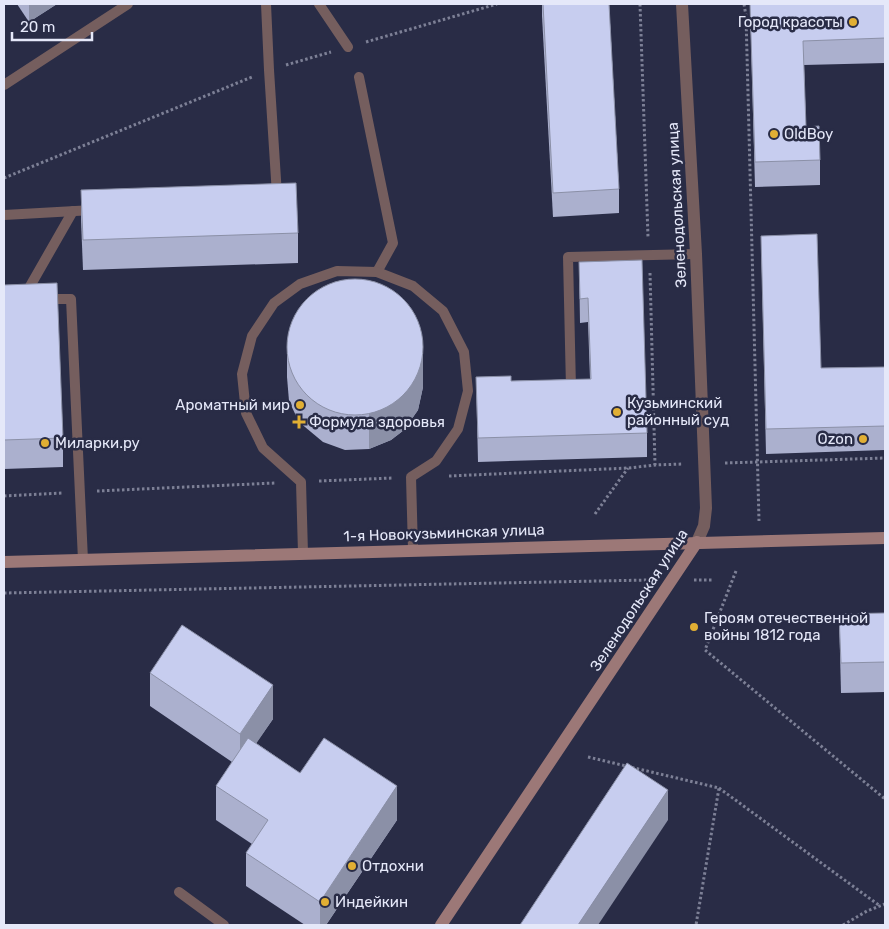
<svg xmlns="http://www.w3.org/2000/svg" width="889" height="929" font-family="Rubik,sans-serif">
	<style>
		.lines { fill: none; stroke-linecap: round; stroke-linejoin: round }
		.path { stroke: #7d8096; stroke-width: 3; stroke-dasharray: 2.5 2.5; stroke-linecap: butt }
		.lane { stroke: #755e5e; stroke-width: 10 }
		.street { stroke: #755e5e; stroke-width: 12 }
		.secondary { stroke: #9c7877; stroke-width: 12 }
		.wall { fill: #abb0ce }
		.shaded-wall { fill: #8b90a7 }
		.building { fill: #c7cdef; stroke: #8b90a7 }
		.poi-dot { fill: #e1af34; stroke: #292c46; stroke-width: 2 }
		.labels { text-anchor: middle; stroke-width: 5; stroke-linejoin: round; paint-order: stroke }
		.poi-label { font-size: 15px; fill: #e5e8f9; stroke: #292c46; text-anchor: start }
		.street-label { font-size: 15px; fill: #e5e8f9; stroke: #292c46 }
	</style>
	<rect width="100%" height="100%" fill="#292c46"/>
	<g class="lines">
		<g class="path">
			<path d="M640,4L648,237"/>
			<path d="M744,4L746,16L759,521"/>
			<path d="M366,42L497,4"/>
			<path d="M286,65L331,52"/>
			<path d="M4,178L252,77"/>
			<path d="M650,273L655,465"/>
			<path d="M725,463L885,458"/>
			<path d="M449,476L629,468L655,465L683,464"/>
			<path d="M319,481L393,478"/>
			<path d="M97,491L275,483"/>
			<path d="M4,496L63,493"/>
			<path d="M595,514L628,468"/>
			<path d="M736,571L705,650L885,799"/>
			<path d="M694,580H714"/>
			<path d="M4,593L648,580"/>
			<path d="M588,757L719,788L696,925"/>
			<path d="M719,788L880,906"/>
			<path d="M843,925L867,911L885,904"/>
		</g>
		<g class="lane">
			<path d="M266,4L269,70L277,195"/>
			<path d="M319,4L348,47"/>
			<path d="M359,77L393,243L377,272"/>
			<path d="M4,85L128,4"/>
			<path d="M4,215L93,210"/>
			<path d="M25,295L73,211"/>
			<path d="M45,299H71L83,560"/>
			<path d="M566,388H571L568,257L696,254"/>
			<path d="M303,553L301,482L263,448L246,413L242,374L252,336L274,303L300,284L337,271L377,272L413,286L443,311L464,352L468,391L458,429L436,461L411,477L413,550"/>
			<path d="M179,892L224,925"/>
		</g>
		<path class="street" d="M682,4L696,254L706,508L704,526L697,542"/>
		<g class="secondary">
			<path d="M4,562L885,538"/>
			<path d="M441,925L697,542"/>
		</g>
	</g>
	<g class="wall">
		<path d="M17,4H57L29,22Z"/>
		<path d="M542,4H609L619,189V213L553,217L542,16Z"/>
		<path d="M750,4H885V63L804,65L806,127L820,160V185L755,187Z"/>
		<path d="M81,190L298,233V263L83,270L81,220Z"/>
		<path d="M761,236L821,368L885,367V450L766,454Z"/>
		<path d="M579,262L647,433V457L478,462L476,377L511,381L590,379L588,322L580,323Z"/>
		<path d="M4,285L63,438V467L4,469Z"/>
		<path d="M287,342L423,387L418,410L404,430L391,440L369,449L345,450L323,442L299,422L289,401L287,377Z"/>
		<path d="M885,613V692L841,693L839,614Z"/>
		<path d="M150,673L273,719L256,743L300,773L397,820L326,925H305L246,886V853L252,844L216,820V786L232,762L150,706Z"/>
	</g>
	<g class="shaded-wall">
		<path d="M29,4H57L29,22Z"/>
		<path d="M423,352V387L418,410L404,430L391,440L369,449V414Z"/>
		<path d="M273,685V719L240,767V734Z"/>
		<path d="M397,786V820L326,925H320V902Z"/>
		<path d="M668,790V820L598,925H578Z"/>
	</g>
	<g class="building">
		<path d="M543,4H609L619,189L553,193Z"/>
		<path d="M750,4H885V38L803,41L806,127L819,126L820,160L755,162Z"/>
		<path d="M296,183L298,233L83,240L81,190Z"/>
		<path d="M817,234L821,368L885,367V426L766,429L761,236Z"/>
		<path d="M642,260L647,433L478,438L476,377L511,376V381L591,379L588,298L580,299L579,262Z"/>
		<circle cx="355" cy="347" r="68"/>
		<path d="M57,283L63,438L4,440V285Z"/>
		<path d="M885,613V662L841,663L839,614Z"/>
		<path d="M182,625L273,685L240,734L150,673Z"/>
		<path d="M248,738L300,773L324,738L397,786L320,902L246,853L268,820L216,786Z"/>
		<path d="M627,763L668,790L578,925H520Z"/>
	</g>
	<g class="poi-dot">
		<circle cx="853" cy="22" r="5"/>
		<circle cx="774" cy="134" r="5"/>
		<circle cx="300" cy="405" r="5"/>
		<circle cx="617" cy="412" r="5"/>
		<path d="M296.5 414.5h5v5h5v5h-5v5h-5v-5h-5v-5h5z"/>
		<circle cx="863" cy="439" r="5"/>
		<circle cx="45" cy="443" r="5"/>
		<circle cx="694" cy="627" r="5"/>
		<circle cx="352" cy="866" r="5"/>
		<circle cx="325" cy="902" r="5"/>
	</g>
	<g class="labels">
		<g class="poi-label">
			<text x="843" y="27" text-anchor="end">Город красоты</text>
			<text x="784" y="139">OldBoy</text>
			<text x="627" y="408">Кузьминский<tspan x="627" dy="17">районный суд</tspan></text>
			<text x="290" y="410" text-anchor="end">Ароматный мир</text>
			<text x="309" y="427">Формула здоровья</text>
			<text x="853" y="444" text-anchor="end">Ozon</text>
			<text x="55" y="448">Миларки.ру</text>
			<text x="704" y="623">Героям отечественной<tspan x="704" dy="17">войны 1812 года</tspan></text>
			<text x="362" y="871">Отдохни</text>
			<text x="335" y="907">Индейкин</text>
		</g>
		<g class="street-label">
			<text transform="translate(677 205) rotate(-93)" y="5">Зеленодольская улица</text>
			<text transform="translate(444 533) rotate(-2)" y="5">1-я Новокузьминская улица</text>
			<text transform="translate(639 600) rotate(-57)" y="5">Зеленодольская улица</text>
		</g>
	</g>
	<rect width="889" height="929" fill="none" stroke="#e5e8f9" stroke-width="10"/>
	<path d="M12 32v8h80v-8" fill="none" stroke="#e5e8f9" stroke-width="2.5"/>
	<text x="20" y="32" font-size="15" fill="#e5e8f9" stroke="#292c46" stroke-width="4" paint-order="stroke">20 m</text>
</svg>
